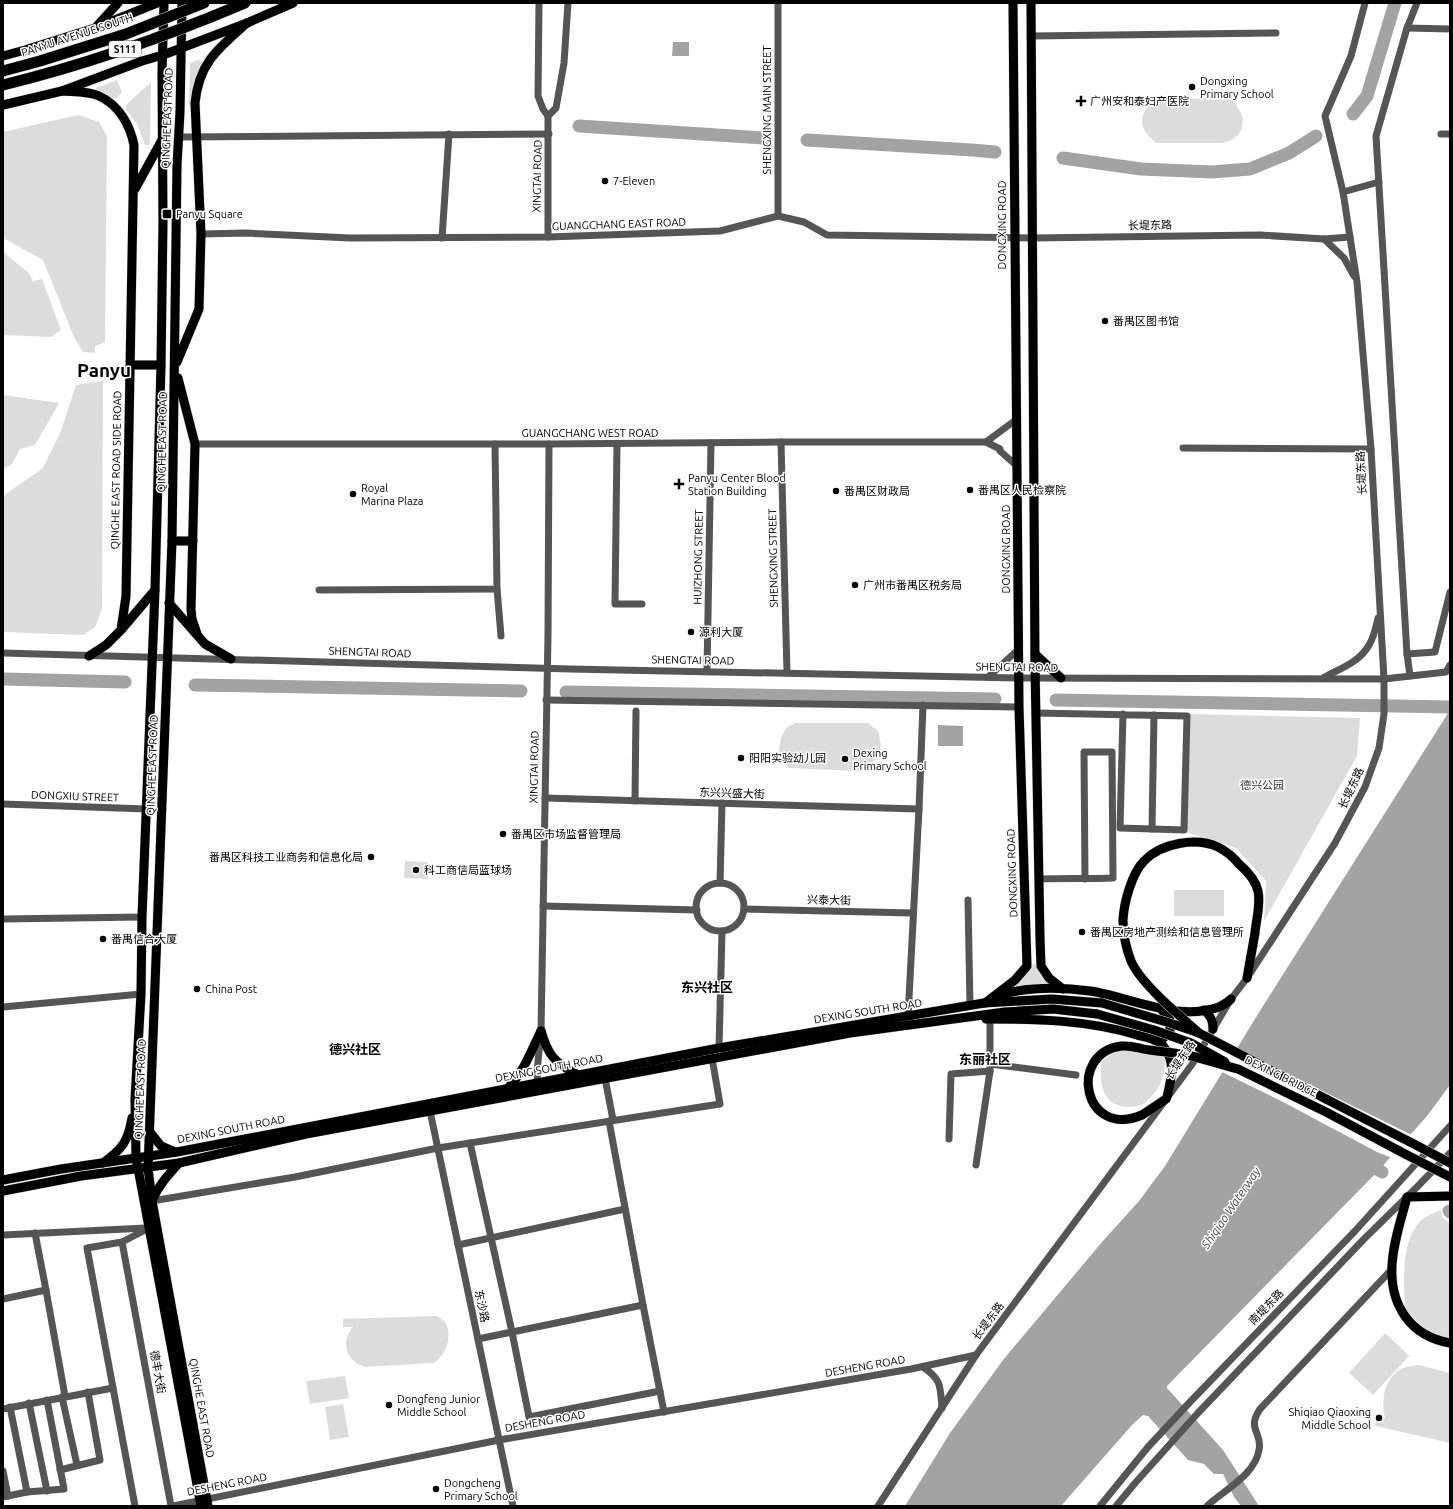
<svg xmlns="http://www.w3.org/2000/svg" width="1453" height="1509" font-family="Ubuntu,'Noto Sans SC',sans-serif">
	<style>
		.green { fill: #dcdcdc }
		.water { fill: #a3a3a3 }
		.pier { fill: #fff }
		.lines { fill: none; stroke-linecap: round; stroke-linejoin: round }
		.river { stroke: #a3a3a3; stroke-width: 13 }
		.major-casing { stroke: #dbdbdb; stroke-width: 10 }
		.minor { stroke: #555; stroke-width: 7 }
		.major { stroke: #000; stroke-width: 9 }
		.major-bridge-casing { stroke: #dbdbdb; stroke-width: 10; stroke-linecap: butt }
		.highway-bridge-casing { stroke: #dbdbdb; stroke-width: 12; stroke-linecap: butt }
		.major-bridge { stroke: #000; stroke-width: 9 }
		.highway-bridge { stroke: #000; stroke-width: 11 }
		.poi-dot { fill: #000; stroke: #fff; stroke-width: 1.5 }
		.labels { text-anchor: middle; stroke-width: 3; stroke-linejoin: round; paint-order: stroke }
		.shield { fill: #fff; stroke: #4c4c4c; stroke-width: 1 }
		.shield-label { font-size: 10px; font-weight: bold; fill: #000 }
		.street-label { font-size: 11px; fill: #000; stroke: #fff }
		.poi-label { font-size: 11px; fill: #000; stroke: #fff; text-anchor: start }
		.park-label { font-size: 11px; fill: #333; stroke: #fff }
		.water-label { font-size: 12px; font-style: italic; fill: #444; stroke: #fff }
		.quarter-label { font-size: 13px; font-weight: bold; fill: #000; stroke: #fff }
		.town-label { font-size: 19px; font-weight: bold; fill: #000; stroke: #fff }
	</style>
	<rect width="100%" height="100%" fill="#fff"/>
	<g class="green">
		<path d="M198,60L204,62L193,105L189,106L190,63Z"/>
		<path d="M117,80L122,92L116,99L97,92L96,88Z"/>
		<path d="M151,82L150,142L149,145H145L137,124L126,110V105Z"/>
		<path d="M1228,98L1234,101L1241,113L1243,119L1242,128L1238,135L1230,141L1222,143H1156C1137,127 1137,114 1157,99Z"/>
		<path d="M78,115L99,122L107,136L105,342L95,346V353L83,352L74,337L43,260L3,238V132Z"/>
		<path d="M3,252L29,273L33,281L42,279L61,330L51,337L3,335Z"/>
		<path d="M103,381L102,609L95,627L83,635L3,632V496L43,468L61,431L76,385Z"/>
		<path d="M3,395L59,403L35,445L20,449L12,464L3,469Z"/>
		<path d="M1190,714L1360,718L1357,756L1264,921L1266,881L1236,848L1185,832Z"/>
		<path d="M795,723H868L878,731L881,745L878,758L858,771L789,768L780,756L779,748L781,738L786,728Z"/>
		<path d="M405,861L428,862V879L404,878Z"/>
		<rect x="1174" y="890" width="50" height="26"/>
		<path d="M1034,963L1050,987L1010,989L1023,976Z"/>
		<path d="M1129,1050L1149,1053L1165,1058C1165,1069 1164,1078 1158,1088C1156,1092 1146,1103 1141,1105C1127,1109 1110,1107 1104,1092C1100,1083 1101,1072 1101,1062L1116,1051Z"/>
		<path d="M1441,1210L1443,1218L1450,1223V1340L1427,1332L1405,1309C1404,1282 1400,1237 1424,1218C1429,1215 1436,1212 1441,1210Z"/>
		<path d="M436,1316C440,1318 444,1320 446,1324C453,1337 445,1357 433,1363L364,1367C346,1360 340,1342 353,1327H343V1319Z"/>
		<path d="M1385,1333L1409,1356L1373,1395L1349,1373Z"/>
		<path d="M1419,1365L1450,1373V1443L1375,1426L1377,1416L1385,1418C1381,1400 1384,1377 1403,1368C1408,1366 1414,1366 1419,1365Z"/>
		<path d="M345,1376L349,1398L310,1404L306,1381Z"/>
		<path d="M343,1404L349,1437L330,1440L325,1407Z"/>
	</g>
	<g class="water">
		<path d="M673,42H689V56H672Z"/>
		<path d="M1450,710V1085L1427,1116L1379,1170L1167,1386V1388L1223,1450L1259,1506H1241L1234,1497L1223,1474H1214L1204,1464L1188,1460L1148,1416L1143,1415L1132,1425L1061,1506H905L950,1433L1003,1360L1102,1242L1139,1201L1165,1166L1258,1014Z"/>
		<path d="M938,725L963,726V746H938Z"/>
	</g>
	<path class="pier" d="M1235,1048L1412,1135L1392,1158L1377,1152L1283,1102L1220,1071Z"/>
	<g class="lines">
		<g class="river">
			<path d="M1353,114L1367,96L1395,3"/>
			<path d="M579,126L764,138"/>
			<path d="M807,140L972,150L995,152"/>
			<path d="M1063,158L1141,169L1212,172L1250,169L1289,153L1316,136"/>
			<path d="M3,679L125,682"/>
			<path d="M195,685L521,691"/>
			<path d="M566,692L995,699"/>
			<path d="M1056,700L1450,707"/>
			<path d="M1364,1161L1382,1172"/>
			<path d="M1449,1211L1450,1212"/>
		</g>
		<g class="major-casing">
			<g id="major">
				<path d="M164,3L162,72L163,222L161,365L155,590L142,917L141,994L135,1099L136,1158L140,1179L201,1506"/>
				<path d="M182,3L180,112L177,165L172,541L148,1168L152,1201L208,1506"/>
				<path d="M1031,3L1035,666L1040,938L1041,966L1049,978L1063,989"/>
				<path d="M97,26L118,3"/>
				<path d="M3,56L25,50L95,28L157,3"/>
				<path d="M62,91C74,92 88,91 99,96C119,105 130,125 134,145L126,596L121,630"/>
				<path d="M3,105L62,91L142,61L163,55L247,23L293,3"/>
				<path d="M135,189L162,140"/>
				<path d="M177,362L199,309L201,234L195,103C199,62 219,48 247,23"/>
				<path d="M131,365H161"/>
				<path d="M178,378L195,444L191,609L192,619L197,634"/>
				<path d="M172,541H193"/>
				<path d="M169,603L205,644L231,659"/>
				<path d="M1035,654L1061,678"/>
				<path d="M89,656L106,645L121,630L155,590"/>
				<path d="M1247,978L1255,933"/>
				<path d="M999,995C1028,987 1060,987 1090,991C1131,997 1176,1022 1219,1007C1223,1005 1228,1002 1231,999"/>
				<path d="M985,1003L1015,980L1027,966L1019,707L1013,3"/>
				<path d="M1204,1010C1211,1016 1213,1021 1213,1029"/>
				<path d="M986,1019C1037,1019 1088,1020 1137,1035C1146,1037 1158,1039 1164,1047C1176,1062 1171,1080 1167,1097"/>
				<path d="M541,1031C548,1055 554,1062 576,1074"/>
				<path d="M1154,1040L1162,1039L1170,1033V1020L1161,1009"/>
				<path d="M1238,1069L1326,1112L1407,1155"/>
				<path d="M508,1088C524,1072 531,1051 541,1031"/>
				<path d="M1326,1099L1412,1143"/>
				<path d="M1142,1115L1166,1099"/>
				<path d="M150,1132L161,1146L175,1152"/>
				<path d="M103,1163C122,1149 128,1142 132,1118"/>
				<path d="M3,1180L61,1169L177,1152L719,1048L984,1003L1052,999L1102,1003"/>
				<path d="M3,1191L81,1176L179,1163L306,1134L850,1033L1005,1012L1053,1009L1097,1014"/>
				<path d="M1450,1196L1407,1197C1401,1220 1393,1243 1392,1266C1390,1305 1410,1336 1450,1343"/>
				<path d="M152,1201C158,1186 168,1175 179,1163"/>
			</g>
		</g>
		<g class="minor">
			<path d="M539,3L538,96L543,109L548,116V237"/>
			<path d="M778,3V216"/>
			<path d="M1407,28L1450,29"/>
			<path d="M1031,36L1276,33"/>
			<path d="M548,116L556,108L564,63L568,3"/>
			<path d="M1441,134H1450"/>
			<path d="M179,137L549,134"/>
			<path d="M1343,192L1379,182"/>
			<path d="M201,234L246,233L350,238L548,237L720,231L778,216L804,222L827,235L1032,238L1260,235L1324,239L1350,237"/>
			<path d="M442,238L449,134"/>
			<path d="M1324,239L1344,258L1354,276"/>
			<path d="M781,442L787,673"/>
			<path d="M986,442L1000,449V451L1017,466"/>
			<path d="M195,444H549L781,442H986L1017,419"/>
			<path d="M617,444L615,604H642"/>
			<path d="M1183,448L1371,449"/>
			<path d="M497,589L501,636"/>
			<path d="M319,590L497,589L495,444"/>
			<path d="M3,653L570,669L1019,678L1384,679L1446,672L1450,665"/>
			<path d="M1407,654L1435,652L1450,592"/>
			<path d="M707,671L711,443"/>
			<path d="M1410,676L1407,654L1376,136L1407,28L1417,3"/>
			<path d="M988,677L1019,649"/>
			<path d="M1323,678C1339,669 1360,662 1369,645C1374,637 1376,627 1378,618"/>
			<path d="M546,700L1019,707"/>
			<path d="M1036,713L1187,716L1184,830L1120,828L1123,714"/>
			<path d="M545,798L919,809"/>
			<path d="M635,801L636,711"/>
			<path d="M3,804L147,809"/>
			<path d="M1152,829L1154,715"/>
			<path d="M1039,879C1063,878 1088,879 1113,878L1112,752H1084L1085,879"/>
			<path d="M720,883L722,803"/>
			<circle cx="720" cy="907" r="24"/>
			<path d="M968,900L970,1006"/>
			<path d="M543,906L697,910"/>
			<path d="M744,909L913,913"/>
			<path d="M3,919L142,917"/>
			<path d="M3,1007L141,994"/>
			<path d="M908,1017L919,809L923,705"/>
			<path d="M719,1048L722,931"/>
			<path d="M990,1064L1076,1075"/>
			<path d="M605,1078L613,1120"/>
			<path d="M538,1088L537,1072L541,1031L548,635L549,444"/>
			<path d="M430,1111L513,1506"/>
			<path d="M609,1121L643,1305L664,1412"/>
			<path d="M949,1139L951,1074L990,1071"/>
			<path d="M470,1143L512,1332L529,1417L660,1391"/>
			<path d="M976,1165L990,1071V1019"/>
			<path d="M152,1201L295,1177L438,1148L720,1104L712,1058"/>
			<path d="M35,1233L46,1290"/>
			<path d="M3,1235L146,1228"/>
			<path d="M122,1242L171,1506"/>
			<path d="M458,1245L625,1209"/>
			<path d="M3,1299L46,1290L65,1396"/>
			<path d="M478,1339L643,1305"/>
			<path d="M923,1367C942,1380 940,1386 942,1408"/>
			<path d="M62,1397L77,1465"/>
			<path d="M29,1403L47,1491"/>
			<path d="M10,1407L27,1492"/>
			<path d="M3,1409L113,1388"/>
			<path d="M60,1470L100,1460L88,1392"/>
			<path d="M3,1471L8,1496"/>
			<path d="M3,1497L27,1492L64,1489L47,1400"/>
			<path d="M135,1506L87,1248L122,1242L149,1228"/>
			<path d="M173,1506L499,1440L911,1369L976,1355"/>
			<path d="M878,1506L976,1355L1193,1063L1231,999L1247,978L1335,843L1365,787L1379,748L1384,714V679L1371,449L1357,282L1343,192L1325,116L1351,56L1365,3"/>
			<path d="M1100,1506L1148,1447L1190,1402L1355,1231L1450,1126"/>
			<path d="M1116,1506L1136,1482L1197,1414L1364,1239L1417,1187L1450,1153"/>
			<path d="M1207,1506C1224,1490 1255,1475 1259,1450C1263,1432 1246,1430 1260,1409L1392,1269"/>
		</g>
		<use href="#major" class="major"/>
		<g class="major-bridge-casing">
			<g id="major-bridge">
				<path d="M1102,1003L1170,1023L1199,1033L1326,1099"/>
				<path d="M1097,1014L1154,1030L1191,1043L1225,1062"/>
				<path d="M1199,1033C1180,1016 1141,984 1131,961C1126,948 1123,933 1123,920C1124,902 1132,873 1144,861C1161,843 1196,837 1218,847C1226,851 1234,858 1239,864C1247,871 1256,881 1258,891C1261,904 1256,920 1255,933"/>
				<path d="M1142,1115C1083,1140 1067,1052 1122,1046C1130,1045 1141,1049 1149,1050C1163,1052 1178,1053 1191,1056C1207,1060 1223,1065 1238,1069"/>
				<path d="M1412,1143L1450,1163"/>
				<path d="M1407,1155L1450,1177"/>
			</g>
		</g>
		<g class="highway-bridge-casing">
			<g id="highway-bridge">
				<path d="M3,71L40,61L126,34L204,3"/>
				<path d="M3,85C85,65 167,36 245,3"/>
			</g>
		</g>
		<use href="#major-bridge" class="major-bridge"/>
		<use href="#highway-bridge" class="highway-bridge"/>
	</g>
	<g class="poi-dot">
		<circle cx="1192" cy="87" r="4"/>
		<path d="M1079 95h4v4h4v4h-4v4h-4v-4h-4v-4h4z"/>
		<circle cx="605" cy="181" r="4"/>
		<rect x="162" y="209" width="10" height="10" rx="2"/>
		<circle cx="1105" cy="321" r="4"/>
		<path d="M677 478h4v4h4v4h-4v4h-4v-4h-4v-4h4z"/>
		<circle cx="970" cy="490" r="4"/>
		<circle cx="836" cy="491" r="4"/>
		<circle cx="353" cy="494" r="4"/>
		<circle cx="855" cy="585" r="4"/>
		<circle cx="691" cy="632" r="4"/>
		<circle cx="741" cy="758" r="4"/>
		<circle cx="845" cy="759" r="4"/>
		<circle cx="503" cy="834" r="4"/>
		<circle cx="371" cy="857" r="4"/>
		<circle cx="416" cy="870" r="4"/>
		<circle cx="1082" cy="932" r="4"/>
		<circle cx="103" cy="939" r="4"/>
		<circle cx="197" cy="989" r="4"/>
		<circle cx="389" cy="1405" r="4"/>
		<circle cx="1379" cy="1418" r="4"/>
		<circle cx="436" cy="1489" r="4"/>
	</g>
	<g class="labels">
		<rect class="shield" x="109" y="41" width="32" height="16" rx="3"/>
		<g class="shield-label">
			<text x="125" y="53">S111</text>
		</g>
		<g class="street-label">
			<text transform="translate(77 35) rotate(-18)" y="4">PANYU AVENUE SOUTH</text>
			<text transform="translate(767 110) rotate(-90)" y="4">SHENGXING MAIN STREET</text>
			<text transform="translate(167 118) rotate(-88)" y="4">QINGHE EAST ROAD</text>
			<text transform="translate(537 176) rotate(-89)" y="4">XINGTAI ROAD</text>
			<text transform="translate(619 224) rotate(-2)" y="4">GUANGCHANG EAST ROAD</text>
			<text transform="translate(1002 225) rotate(-90)" y="4">DONGXING ROAD</text>
			<text transform="translate(1150 225) rotate(-1)" y="4">长堤东路</text>
			<text x="590" y="437">GUANGCHANG WEST ROAD</text>
			<text transform="translate(162 442) rotate(-89)" y="4">QINGHE EAST ROAD</text>
			<text transform="translate(116 470) rotate(-89)" y="4">QINGHE EAST ROAD SIDE ROAD</text>
			<text transform="translate(1361 473) rotate(-93)" y="4">长堤东路</text>
			<text transform="translate(1006 549) rotate(-90)" y="4">DONGXING ROAD</text>
			<text transform="translate(698 557) rotate(-89)" y="4">HUIZHONG STREET</text>
			<text transform="translate(773 558) rotate(-91)" y="4">SHENGXING STREET</text>
			<text transform="translate(370 652) rotate(2)" y="4">SHENGTAI ROAD</text>
			<text transform="translate(693 660) rotate(1)" y="4">SHENGTAI ROAD</text>
			<text transform="translate(1017 667) rotate(1)" y="4">SHENGTAI ROAD</text>
			<text transform="translate(152 765) rotate(-88)" y="4">QINGHE EAST ROAD</text>
			<text transform="translate(534 767) rotate(-89)" y="4">XINGTAI ROAD</text>
			<text transform="translate(1351 788) rotate(-65)" y="4">长堤东路</text>
			<text transform="translate(732 793) rotate(2)" y="4">东兴兴盛大街</text>
			<text transform="translate(75 796) rotate(2)" y="4">DONGXIU STREET</text>
			<text transform="translate(1012 873) rotate(-92)" y="4">DONGXING ROAD</text>
			<text transform="translate(829 900) rotate(1)" y="4">兴泰大街</text>
			<text transform="translate(868 1011) rotate(-9)" y="4">DEXING SOUTH ROAD</text>
			<text transform="translate(1180 1060) rotate(-56)" y="4">长堤东路</text>
			<text transform="translate(549 1068) rotate(-11)" y="4">DEXING SOUTH ROAD</text>
			<text transform="translate(1281 1076) rotate(26)" y="4">DEXING BRIDGE</text>
			<text transform="translate(140 1089) rotate(-88)" y="4">QINGHE EAST ROAD</text>
			<text transform="translate(231 1129) rotate(-11)" y="4">DEXING SOUTH ROAD</text>
			<text transform="translate(482 1306) rotate(78)" y="4">东沙路</text>
			<text transform="translate(1266 1307) rotate(-46)" y="4">南堤东路</text>
			<text transform="translate(988 1321) rotate(-53)" y="4">长堤东路</text>
			<text transform="translate(865 1366) rotate(-10)" y="4">DESHENG ROAD</text>
			<text transform="translate(158 1372) rotate(80)" y="4">德丰大街</text>
			<text transform="translate(202 1408) rotate(80)" y="4">QINGHE EAST ROAD</text>
			<text transform="translate(545 1421) rotate(-10)" y="4">DESHENG ROAD</text>
			<text transform="translate(227 1484) rotate(-11)" y="4">DESHENG ROAD</text>
		</g>
		<g class="poi-label">
			<text x="1200" y="85">Dongxing<tspan x="1200" dy="13">Primary School</tspan></text>
			<text x="1090" y="105">广州安和泰妇产医院</text>
			<text x="613" y="185">7-Eleven</text>
			<text x="176" y="218">Panyu Square</text>
			<text x="1113" y="325">番禺区图书馆</text>
			<text x="688" y="482">Panyu Center Blood<tspan x="688" dy="13">Station Building</tspan></text>
			<text x="361" y="492">Royal<tspan x="361" dy="13">Marina Plaza</tspan></text>
			<text x="978" y="494">番禺区人民检察院</text>
			<text x="844" y="495">番禺区财政局</text>
			<text x="863" y="589">广州市番禺区税务局</text>
			<text x="699" y="636">源利大厦</text>
			<text x="853" y="757">Dexing<tspan x="853" dy="13">Primary School</tspan></text>
			<text x="749" y="762">阳阳实验幼儿园</text>
			<text x="511" y="838">番禺区市场监督管理局</text>
			<text x="363" y="861" text-anchor="end">番禺区科技工业商务和信息化局</text>
			<text x="424" y="874">科工商信局蓝球场</text>
			<text x="1090" y="936">番禺区房地产测绘和信息管理所</text>
			<text x="111" y="943">番禺信合大厦</text>
			<text x="205" y="993">China Post</text>
			<text x="397" y="1403">Dongfeng Junior<tspan x="397" dy="13">Middle School</tspan></text>
			<text x="1371" y="1416" text-anchor="end">Shiqiao Qiaoxing<tspan x="1371" dy="13">Middle School</tspan></text>
			<text x="444" y="1487">Dongcheng<tspan x="444" dy="13">Primary School</tspan></text>
		</g>
		<g class="park-label">
			<text x="1262" y="789">德兴公园</text>
		</g>
		<g class="water-label">
			<text transform="translate(1231 1208) rotate(-56)" y="4">Shiqiao Waterway</text>
		</g>
		<g class="quarter-label">
			<text x="707" y="992">东兴社区</text>
			<text x="355" y="1054">德兴社区</text>
			<text x="985" y="1064">东丽社区</text>
		</g>
		<g class="town-label">
			<text x="104" y="377">Panyu</text>
		</g>
	</g>
	<rect width="1453" height="1509" fill="none" stroke="#000000" stroke-width="8"/>
</svg>
